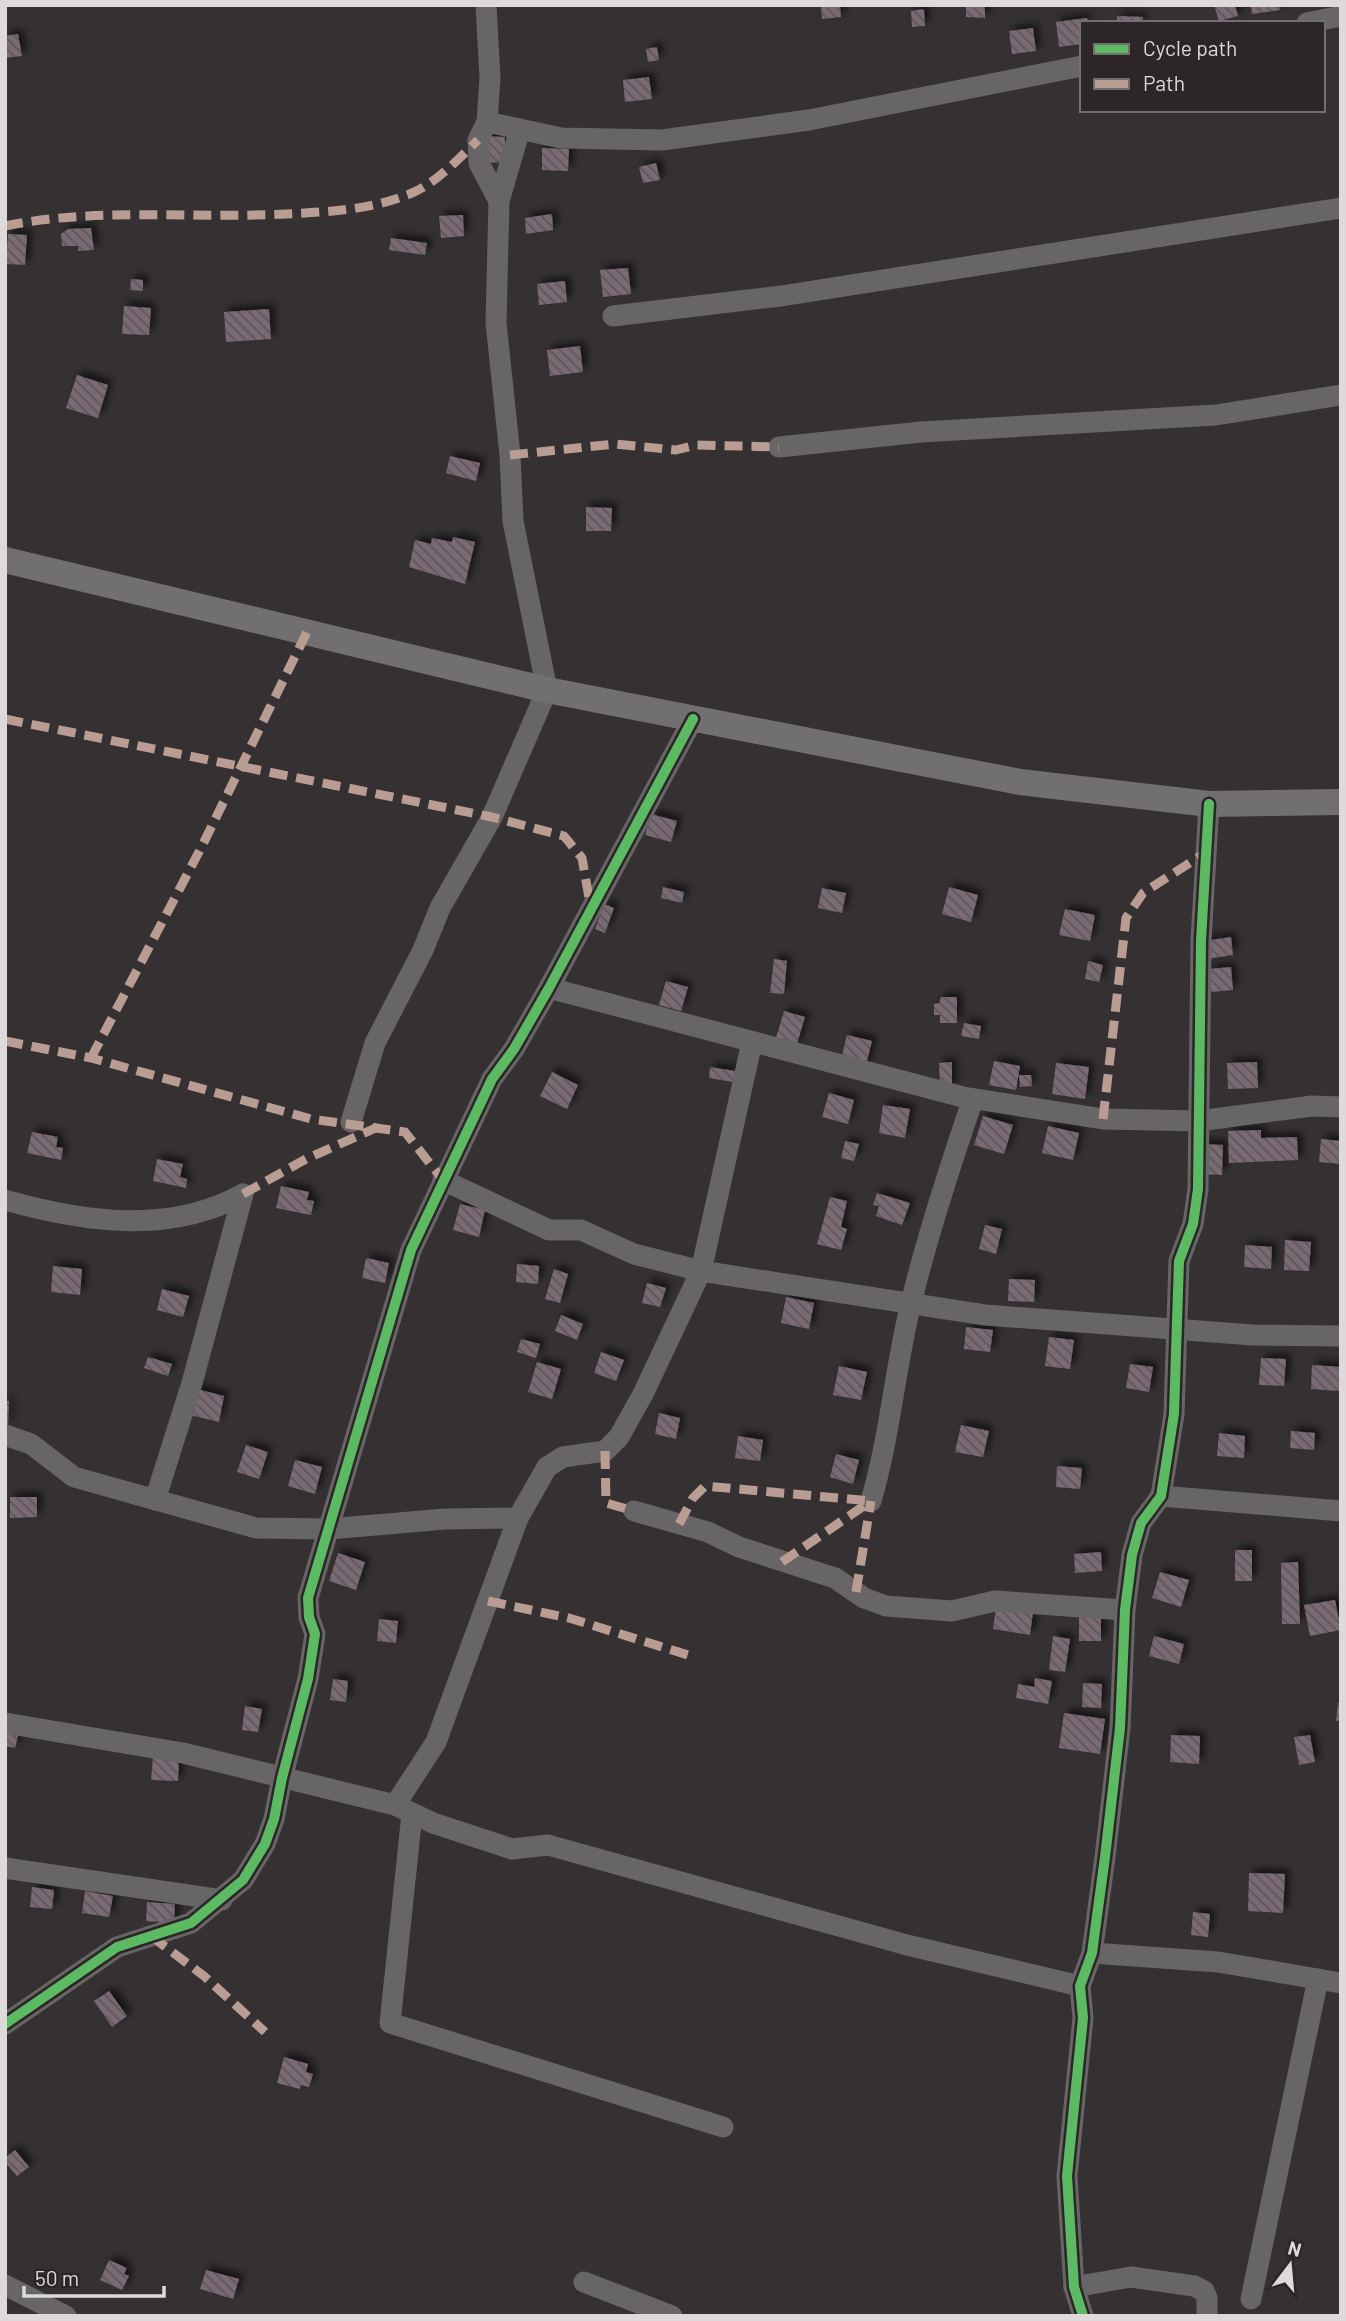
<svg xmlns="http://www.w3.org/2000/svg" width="1346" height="2321" font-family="Barlow,sans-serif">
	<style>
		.building { fill: url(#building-back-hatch); filter: url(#shadow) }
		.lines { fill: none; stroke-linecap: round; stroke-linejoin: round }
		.minor { stroke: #676566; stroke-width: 21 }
		.major { stroke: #716f6f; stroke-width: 26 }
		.quiet { stroke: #b99d93; stroke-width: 9; stroke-dasharray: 18 9; stroke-linecap: butt }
		.cycleway-casing { stroke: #2c2629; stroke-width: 15 }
		.cycleway { stroke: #5cba63; stroke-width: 10 }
	</style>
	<defs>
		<pattern id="building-back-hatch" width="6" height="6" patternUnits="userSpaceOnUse" patternTransform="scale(1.75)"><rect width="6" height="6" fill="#796a73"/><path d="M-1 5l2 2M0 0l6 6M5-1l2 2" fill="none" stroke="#5e565a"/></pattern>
		<filter id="shadow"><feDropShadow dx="5" dy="-5" stdDeviation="3.5" flood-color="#0009"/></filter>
	</defs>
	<rect width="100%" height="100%" fill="#353133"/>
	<g class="building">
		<path d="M840,5L841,17L822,19L821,6Z"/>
		<path d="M966,5H985V18L966,17Z"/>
		<path d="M1214,5H1235L1238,16L1219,21Z"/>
		<path d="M1251,5H1279L1280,10L1252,14Z"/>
		<path d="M924,9L925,26L912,27L911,11Z"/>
		<path d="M1117,16L1143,17V23H1117Z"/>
		<path d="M1087,18L1088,23H1082V44L1059,47L1056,22Z"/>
		<path d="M1033,28L1036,51L1012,54L1009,31Z"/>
		<path d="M18,34L22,56L5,58V36Z"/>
		<path d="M657,47L659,60L648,62L646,49Z"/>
		<path d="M649,77L652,99L625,102L623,80Z"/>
		<path d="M483,136L505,137L504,163L482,162Z"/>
		<path d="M542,148L569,149L568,171L542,170Z"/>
		<path d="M656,163L660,180L643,183L639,167Z"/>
		<path d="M552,214L553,230L526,234L525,218Z"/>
		<path d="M463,215L464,236L441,238L439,216Z"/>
		<path d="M91,228L94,250L78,251V246H62L61,234L68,229Z"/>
		<path d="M8,234L27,235L25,265L6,264Z"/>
		<path d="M391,238L427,243L425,255L389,250Z"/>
		<path d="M628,268L631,294L603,297L600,270Z"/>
		<path d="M131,279L143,280V291L130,290Z"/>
		<path d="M565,281L567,302L539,305L537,284Z"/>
		<path d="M124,306L151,308L149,335L122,334Z"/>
		<path d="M269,309L271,339L226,342L224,312Z"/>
		<path d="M580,346L583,372L550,376L547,350Z"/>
		<path d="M77,375L108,385L98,418L66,408Z"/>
		<path d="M450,456L480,463L476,481L446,473Z"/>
		<path d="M586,507L612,508L611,531H586Z"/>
		<path d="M453,537L475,542L465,584L409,567L415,540L431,544L432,538L452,542Z"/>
		<path d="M651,814L677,821L671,842L645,835Z"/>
		<path d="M663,887L684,892L682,903L661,898Z"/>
		<path d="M949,887L978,895L971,922L942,914Z"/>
		<path d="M822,888L846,893L842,913L818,908Z"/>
		<path d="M604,904L614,908L605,933L595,929Z"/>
		<path d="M1065,909L1095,915L1090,941L1059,935Z"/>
		<path d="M1231,937L1233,955L1206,959L1204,941Z"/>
		<path d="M774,959L787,961L784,994L770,993Z"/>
		<path d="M1088,961L1103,965L1099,982L1085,979Z"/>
		<path d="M1231,967L1233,990L1211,992L1209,969Z"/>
		<path d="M666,981L688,987L681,1011L659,1005Z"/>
		<path d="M941,997H957V1023H940V1015H934V1004L939,1003Z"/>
		<path d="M784,1011L805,1017L796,1047L775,1041Z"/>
		<path d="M964,1023L981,1026L979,1039L961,1036Z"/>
		<path d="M847,1035L872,1041L865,1069L840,1063Z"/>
		<path d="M994,1061L1020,1066L1016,1090L989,1085Z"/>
		<path d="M952,1062V1089H940L939,1063Z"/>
		<path d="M1257,1062L1258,1088L1228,1089L1227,1063Z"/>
		<path d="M1056,1063L1089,1067L1085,1099L1052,1094Z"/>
		<path d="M710,1067L735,1071L733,1082L709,1078Z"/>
		<path d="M552,1072L578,1085L567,1109L540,1096Z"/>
		<path d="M1019,1075H1031L1032,1086L1020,1087Z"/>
		<path d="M829,1093L854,1100L848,1124L822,1117Z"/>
		<path d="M883,1105L910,1109L905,1138L879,1133Z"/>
		<path d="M983,1116L1013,1125L1004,1154L974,1145Z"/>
		<path d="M1048,1126L1079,1133L1073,1160L1042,1153Z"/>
		<path d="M1261,1130V1138L1297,1137L1298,1160L1229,1163L1228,1131Z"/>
		<path d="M32,1132L58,1137L56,1147L63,1148L61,1160L27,1153Z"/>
		<path d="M1321,1139L1341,1141V1164L1319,1162Z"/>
		<path d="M845,1141L859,1144L854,1161L841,1158Z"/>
		<path d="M1201,1144L1223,1145L1222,1175L1200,1174Z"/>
		<path d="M157,1159L183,1164L180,1177L187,1179L186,1188L153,1181Z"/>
		<path d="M281,1186L309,1192L307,1200L314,1201L311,1215L276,1208Z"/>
		<path d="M877,1193L910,1203L902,1225L876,1216L879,1206L873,1205Z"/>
		<path d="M830,1197L847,1201L841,1227L847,1229L841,1250L817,1244Z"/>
		<path d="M460,1204L485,1210L479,1237L453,1230Z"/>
		<path d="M985,1225L1002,1229L996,1254L979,1249Z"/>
		<path d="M1285,1240L1311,1242L1309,1271L1284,1270Z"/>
		<path d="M1245,1245L1272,1247L1271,1269L1244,1267Z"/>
		<path d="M366,1258L389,1263L385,1283L362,1278Z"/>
		<path d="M517,1264L539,1266L538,1284L516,1282Z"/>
		<path d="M53,1266L82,1269L80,1295L51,1292Z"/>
		<path d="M554,1269L568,1274L560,1303L545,1299Z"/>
		<path d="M1009,1279L1035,1280L1034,1302L1008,1301Z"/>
		<path d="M647,1283L666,1288L660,1307L642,1303Z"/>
		<path d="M162,1289L189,1296L183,1317L157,1310Z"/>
		<path d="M786,1297L814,1303L809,1329L781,1323Z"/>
		<path d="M561,1315L583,1324L577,1340L555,1331Z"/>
		<path d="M966,1327L993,1330L990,1352L964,1349Z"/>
		<path d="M1049,1337L1074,1340L1070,1369L1045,1366Z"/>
		<path d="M521,1339L540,1344L536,1358L517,1352Z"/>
		<path d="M601,1352L624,1360L616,1381L594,1373Z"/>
		<path d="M148,1357L172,1364L168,1376L144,1368Z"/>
		<path d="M1261,1358L1286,1359L1284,1386L1259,1385Z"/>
		<path d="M537,1362L561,1369L552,1399L528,1392Z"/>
		<path d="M1130,1364L1153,1367L1149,1392L1126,1388Z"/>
		<path d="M1312,1365L1341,1367L1339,1391L1311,1389Z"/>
		<path d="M839,1366L867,1372L861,1400L833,1395Z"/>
		<path d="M193,1388L224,1396L219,1422L186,1414Z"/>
		<path d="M5,1401H9L8,1427H5Z"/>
		<path d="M659,1413L680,1418L676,1439L655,1434Z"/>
		<path d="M961,1425L989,1431L983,1457L955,1452Z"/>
		<path d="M1291,1431L1315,1433L1314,1450L1290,1448Z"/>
		<path d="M1219,1433L1245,1436L1244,1458L1217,1456Z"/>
		<path d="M738,1436L763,1440L760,1461L735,1458Z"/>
		<path d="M246,1445L268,1452L259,1479L237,1472Z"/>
		<path d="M836,1454L859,1460L853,1484L830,1477Z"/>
		<path d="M295,1460L322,1467L315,1494L288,1486Z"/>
		<path d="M1057,1466L1082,1468L1080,1489L1056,1487Z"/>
		<path d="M10,1497H37V1517L10,1518Z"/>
		<rect x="1235" y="1550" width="17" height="31"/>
		<path d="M1101,1552L1102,1571L1075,1573L1074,1554Z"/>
		<path d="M338,1553L365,1562L356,1590L329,1581Z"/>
		<path d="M1298,1562L1300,1624H1282L1281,1563Z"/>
		<path d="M1160,1572L1189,1580L1181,1607L1152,1598Z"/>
		<path d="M1335,1600L1341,1630L1310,1636L1304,1605Z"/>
		<path d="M996,1607L1033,1612L1030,1635L993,1629Z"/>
		<rect x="1079" y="1613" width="22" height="28"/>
		<path d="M379,1619L398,1621L396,1643L377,1641Z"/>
		<path d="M1053,1636L1070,1639L1065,1672L1049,1670Z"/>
		<path d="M1154,1636L1184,1644L1179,1664L1149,1656Z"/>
		<path d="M1035,1678L1052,1681L1048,1704L1016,1698L1018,1684L1034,1687Z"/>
		<path d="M333,1679L348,1681L346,1702L330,1700Z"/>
		<path d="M1083,1683L1102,1684L1101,1708L1082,1707Z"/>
		<path d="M1341,1702V1720L1336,1721L1338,1703Z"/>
		<path d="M245,1706L262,1709L258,1732L242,1730Z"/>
		<path d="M1064,1713L1105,1719L1100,1754L1059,1748Z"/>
		<path d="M5,1724L20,1728L15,1748L5,1746Z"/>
		<path d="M1171,1735L1200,1736L1199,1764L1170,1762Z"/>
		<path d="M1310,1735L1315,1762L1299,1765L1294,1737Z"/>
		<path d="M153,1757L179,1758L178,1781L151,1780Z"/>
		<path d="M1249,1873L1285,1874L1283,1913L1248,1911Z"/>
		<path d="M32,1887L54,1890L52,1909L30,1907Z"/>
		<path d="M85,1891L113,1896L109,1917L82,1913Z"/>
		<path d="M147,1902L175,1904L174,1923L146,1921Z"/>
		<path d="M1193,1912L1210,1914L1208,1937L1191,1935Z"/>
		<path d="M109,1991L127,2016L112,2027L94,2001Z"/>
		<path d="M284,2057L308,2064L306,2072L313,2074L309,2087L301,2085L300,2089L277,2083Z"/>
		<path d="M15,2150L29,2167L17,2176L5,2162V2158Z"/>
		<path d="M109,2260L127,2268L124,2274L129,2276L122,2290L100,2280Z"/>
		<path d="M206,2270L239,2279L233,2299L200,2289Z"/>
	</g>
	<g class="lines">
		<g class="minor">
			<path d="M1307,23L1341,16"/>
			<path d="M487,122L561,138L662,140L809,120L1082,66"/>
			<path d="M499,201L520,129"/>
			<path d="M613,316L781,296L1341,208"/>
			<path d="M779,447L921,432L1216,415L1341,395"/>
			<path d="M549,988L963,1097L1103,1119L1198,1121L1312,1106L1341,1107"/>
			<path d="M351,1122L375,1043L423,950L440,908L492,817L547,690L513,521L510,455L496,323L499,201L479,163L478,140L487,122L490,78L486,5"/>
			<path d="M443,1180L549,1230H581L634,1254L701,1271L985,1315L1253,1335L1341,1336"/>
			<path d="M5,1200C83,1222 170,1235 243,1194"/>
			<path d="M5,1435L31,1444L74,1477L256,1528L329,1529L445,1519L518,1518"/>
			<path d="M1161,1496L1341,1511"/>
			<path d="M155,1500L192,1383L243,1194"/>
			<path d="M871,1501C890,1436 895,1368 911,1303C928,1233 950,1166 973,1099"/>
			<path d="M634,1511L708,1532L739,1547L835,1578L864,1598L886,1606L952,1611L995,1601L1125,1610"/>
			<path d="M5,1723L183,1753L395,1805L433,1823L512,1849L548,1845L907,1945L1080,1986"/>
			<path d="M395,1805L436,1742L518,1518L547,1467L563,1457L605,1451L619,1437L643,1394L701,1271L752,1042"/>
			<path d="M412,1814L390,2023L723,2127"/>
			<path d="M5,1868L222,1900"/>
			<path d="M1092,1953L1218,1962L1341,1983"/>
			<path d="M5,2024L117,1947L191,1923L243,1880L265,1844L274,1819L282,1778L308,1679L315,1634L309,1617L308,1598L411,1250L492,1079L514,1049L549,988L693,719"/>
			<path d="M584,2282L672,2316"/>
			<path d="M5,2285L66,2316"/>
			<path d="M1074,2287L1131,2277L1194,2286L1204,2291L1207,2298V2316"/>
			<path d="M1251,2299L1318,1979"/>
			<path d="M1083,2316L1074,2287L1067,2176L1083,2018L1080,1986L1092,1953L1105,1857L1120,1728L1125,1610L1132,1555L1141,1523L1161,1496L1174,1414L1179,1261L1193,1224L1198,1189L1201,940L1209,804"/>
		</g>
		<path class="major" d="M5,560L547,690L1020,782L1209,804L1341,802"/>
		<g class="quiet">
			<path d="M5,226C97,207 193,219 286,214C326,212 370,210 407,195C435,185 457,160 478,140"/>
			<path d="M510,455L615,444L676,450L696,445L779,447"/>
			<path d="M5,719L492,817L564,836L582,858L591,909"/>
			<path d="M5,1041L91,1058L311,1119L405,1132L443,1180"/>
			<path d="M91,1058L201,848L307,632"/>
			<path d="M1103,1119L1126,918L1143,893L1205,853"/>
			<path d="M243,1194L306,1159L378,1127"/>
			<path d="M605,1451L606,1503L634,1511"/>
			<path d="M679,1524L693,1498L705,1486L871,1501"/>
			<path d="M782,1562L871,1501"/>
			<path d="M856,1592L871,1501"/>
			<path d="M488,1601L569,1618L688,1655"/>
			<path d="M151,1936L204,1976L265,2032"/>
		</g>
		<g class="cycleway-casing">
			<g id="cycleway">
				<path d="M5,2024L117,1947L191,1923L243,1880L265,1844L274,1819L282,1778L308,1679L315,1634L309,1617L308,1598L411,1250L492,1079L514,1049L549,988L693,719"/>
				<path d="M1083,2316L1074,2287L1067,2176L1083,2018L1080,1986L1092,1953L1105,1857L1120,1728L1125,1610L1132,1555L1141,1523L1161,1496L1174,1414L1179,1261L1193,1224L1198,1189L1201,940L1209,804"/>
			</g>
		</g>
		<use href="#cycleway" class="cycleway"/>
	</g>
	<rect width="1346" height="2321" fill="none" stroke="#dedadc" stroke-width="14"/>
	<rect x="1080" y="21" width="245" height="91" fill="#2c2629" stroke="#736e71" stroke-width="2"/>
	<rect x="1094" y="44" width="35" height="10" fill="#5cba63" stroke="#736e71" stroke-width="2"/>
	<text x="1143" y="56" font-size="21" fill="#dedadc">Cycle path</text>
	<rect x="1094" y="79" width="35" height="10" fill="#b99d93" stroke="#736e71" stroke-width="2"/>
	<text x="1143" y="91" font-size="21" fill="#dedadc">Path</text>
	<g transform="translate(1290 2265) rotate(16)" stroke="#2c2629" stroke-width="5" paint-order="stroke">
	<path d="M0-5L12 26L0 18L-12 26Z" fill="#dedadc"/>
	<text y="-10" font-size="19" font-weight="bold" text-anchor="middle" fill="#dedadc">N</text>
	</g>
	<path d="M24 2286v10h140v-10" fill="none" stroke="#dedadc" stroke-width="3.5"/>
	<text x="35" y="2286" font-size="21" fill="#dedadc" stroke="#2c2629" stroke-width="5" paint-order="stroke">50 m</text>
</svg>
